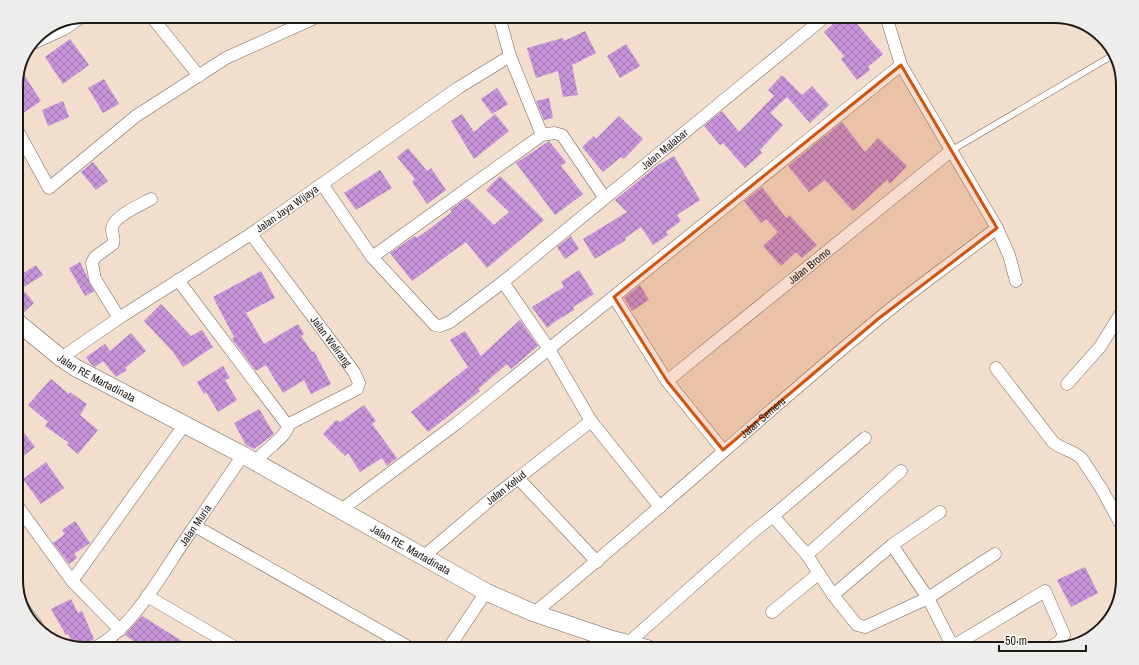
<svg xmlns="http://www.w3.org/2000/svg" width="1139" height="665" font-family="'Archivo Narrow',sans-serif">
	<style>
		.building { fill: url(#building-cross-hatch) }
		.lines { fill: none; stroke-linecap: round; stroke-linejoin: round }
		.lane-casing { stroke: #786758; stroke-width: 7 }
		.street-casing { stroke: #786758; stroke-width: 13 }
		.secondary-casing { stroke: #786758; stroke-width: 18 }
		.lane { stroke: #fff; stroke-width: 6 }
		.street { stroke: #fff; stroke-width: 12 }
		.secondary { stroke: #fff; stroke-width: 17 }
		.marked { fill: #d4530d; fill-opacity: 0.2; stroke: #d4530d; stroke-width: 3; stroke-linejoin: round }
		.labels { text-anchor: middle; stroke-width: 4; stroke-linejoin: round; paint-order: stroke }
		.street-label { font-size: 11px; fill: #201913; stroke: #fff }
		.rim { fill: none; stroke: #201913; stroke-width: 2 }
	</style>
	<defs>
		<pattern id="building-cross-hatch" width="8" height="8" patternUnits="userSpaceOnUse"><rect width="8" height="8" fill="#c793d9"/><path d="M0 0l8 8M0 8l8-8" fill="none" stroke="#a177af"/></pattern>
	</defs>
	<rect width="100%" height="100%" fill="#f1decd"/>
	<g class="building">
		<path d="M842,16H850L883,54L868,67L870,70L857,80L841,59L844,56L824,32Z"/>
		<path d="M585,31L596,53L572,65L578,95L563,97L558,71L536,78L527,48L563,38L564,41Z"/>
		<path d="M70,39L89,65L63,84L45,57Z"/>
		<path d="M626,44L640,66L620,78L607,56Z"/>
		<path d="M21,70L41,101L16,118V81Z"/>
		<path d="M782,75L802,95L812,86L829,105L810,123L787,97L770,113L783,125L760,150L762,153L745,168L723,143L720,145L704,126L722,111L739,132L774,96L768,90Z"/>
		<path d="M104,79L119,104L103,113L88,88Z"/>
		<path d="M497,88L508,104L492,114L481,99Z"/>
		<path d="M549,98L553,118L544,120L536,101Z"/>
		<path d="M63,101L69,117L48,126L42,110Z"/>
		<path d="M462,114L474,132L495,114L509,131L474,159L451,121Z"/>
		<path d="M619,116L643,139L624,159L621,157L603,172L582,147L594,136L596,139Z"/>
		<path d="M842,122L865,152L878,138L907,166L890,184L887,180L853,211L825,180L809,192L788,166Z"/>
		<path d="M549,141L566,162L561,166L583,194L555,215L516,163Z"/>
		<path d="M408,148L427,171L431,168L446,190L427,204L412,182L415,179L397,157Z"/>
		<path d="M674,156L700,200L677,215L681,221L666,232L668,235L653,245L641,227L625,238L626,240L595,259L583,239L627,212L615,200L658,165Z"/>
		<path d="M93,162L108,181L96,190L81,172Z"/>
		<path d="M380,170L392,188L356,210L344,193Z"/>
		<path d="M500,176L544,220L487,268L466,242L412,281L390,253L415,236L417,238L452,212L450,210L467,198L494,225L509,212L486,190Z"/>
		<path d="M762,187L786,218L789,215L817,245L802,258L796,252L781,266L763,246L778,232L766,219L761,223L744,201Z"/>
		<path d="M571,236L579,249L565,259L557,247Z"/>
		<path d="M80,262L94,291L85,296L69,268Z"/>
		<path d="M36,265L43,275L19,290L16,285V278Z"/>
		<path d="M579,270L594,294L573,307L574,310L556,321L547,328L532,307L564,287L561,282Z"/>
		<path d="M261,271L275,298L246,313L264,344L298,324L304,334L301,336L312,352L314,351L331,384L311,394L304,380L283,393L266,365L256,371L232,339L234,337L213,297Z"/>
		<path d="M640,285L649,300L632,311L624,298Z"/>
		<path d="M25,292L34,303L24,312L16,303V300Z"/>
		<path d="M161,304L191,336L202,330L213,347L183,367L173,352L144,321Z"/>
		<path d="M520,320L538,346L511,369L507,364L478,389L480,391L428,432L411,412L468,367L450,340L465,331L481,356Z"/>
		<path d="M131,333L146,351L125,368L127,370L116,377L103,361L95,367L91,364L86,357L105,344L110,351Z"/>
		<path d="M223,366L230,378L225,380L237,400L218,412L206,392L204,394L197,382Z"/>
		<path d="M51,379L69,394L70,392L87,404L80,415L98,430L78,454L67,445L69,443L45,426L48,422L28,405Z"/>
		<path d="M364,405L376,421L372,424L397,458L387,466L382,458L360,472L348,453L345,456L323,434L336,420L340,422Z"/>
		<path d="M259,409L274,434L254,449L246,445L234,423Z"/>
		<path d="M16,422L35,447L22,457L16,450Z"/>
		<path d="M46,462L64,488L41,504L23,479Z"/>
		<path d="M75,521L90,543L74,554L77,558L69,564L53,543L65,534L62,530Z"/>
		<path d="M1085,567L1098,593L1071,607L1057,580Z"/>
		<path d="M71,599L78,613L82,611L94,639L83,648L74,646L68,634L66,635L51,609Z"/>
		<path d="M142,616L182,641L176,649H145L125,635Z"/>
	</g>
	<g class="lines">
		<g class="lane-casing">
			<path id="lane" d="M952,150L1115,54"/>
		</g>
		<g class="street-casing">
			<g id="street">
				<path d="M151,16L199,76"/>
				<path d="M499,16L510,56L542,135"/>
				<path d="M886,16L901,65L997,228L1009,255L1016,281"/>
				<path d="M33,43L64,29L83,16"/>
				<path d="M16,128L49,188L136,116L226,58L319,16"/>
				<path d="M322,184L372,257L435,325L440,326L450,322L503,282L549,349L591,421L660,507"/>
				<path id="s1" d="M251,234L354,372L359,383L357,389L289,424"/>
				<path d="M372,257L542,135L554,133L562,135L604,197"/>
				<path d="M178,280L285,422L289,424"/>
				<path id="s2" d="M503,282L826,16"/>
				<path d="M614,297L667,381L723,450"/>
				<path d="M119,318L95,279L92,263L95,257L113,244C115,239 112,234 112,229C112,217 142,204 151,199"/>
				<path id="s3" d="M61,358L119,318L251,234L458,88L510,56"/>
				<path d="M996,368L1053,442C1062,450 1074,450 1082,459L1101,488L1123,528"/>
				<path id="s4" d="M667,381L952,150"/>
				<path d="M1067,384L1100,347L1123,310"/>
				<path d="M256,462C265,448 285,440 289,424"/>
				<path d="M518,478L597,562"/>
				<path d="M16,504L72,581"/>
				<path d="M341,510L457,423L901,65"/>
				<path d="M773,516L865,438"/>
				<path d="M195,526L412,649"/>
				<path d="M892,545L940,512"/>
				<path d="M807,555L901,471"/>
				<path id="s5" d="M423,557L490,500L591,421"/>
				<path d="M833,595L857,625L865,627L928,598L995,554"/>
				<path d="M147,596L238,649"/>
				<path d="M24,609L36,625"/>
				<path d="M772,612L818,574"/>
				<path id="s6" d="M534,613C651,518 761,416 877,320C915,288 957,259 997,228"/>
				<path d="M120,630L72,581L185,424"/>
				<path d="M627,644L753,532L773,516L807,555L833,595L892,545L928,598L954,649"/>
				<path d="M953,646L1045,591L1064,635L1059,642L1047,649"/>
				<path id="s7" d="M92,649C130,632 160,577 183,543C203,514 223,484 243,455"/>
				<path d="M448,649L486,592"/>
			</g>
		</g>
		<g class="secondary-casing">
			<g id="secondary">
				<path id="s8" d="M16,321L61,358L76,368L243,455L486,592L534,613L611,639L649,649"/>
			</g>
		</g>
		<use href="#lane" class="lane"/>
		<use href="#street" class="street"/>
		<use href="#secondary" class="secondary"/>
	</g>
	<path class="marked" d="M901,65L997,228L878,319L723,450L667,381L614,297Z"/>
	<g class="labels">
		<g class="street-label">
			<text dy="4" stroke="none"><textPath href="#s2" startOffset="209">Jalan Malabar</textPath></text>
			<text dy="4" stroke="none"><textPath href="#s3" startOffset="271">Jalan Jaya Wijaya</textPath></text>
			<text dy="4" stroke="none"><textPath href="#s4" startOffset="183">Jalan Bromo</textPath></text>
			<text dy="4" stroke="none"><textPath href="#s1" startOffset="134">Jalan Welirang</textPath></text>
			<text dy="4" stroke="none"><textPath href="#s8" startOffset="99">Jalan RE Martadinata</textPath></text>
			<text dy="4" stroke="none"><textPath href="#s6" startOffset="301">Jalan Semeru</textPath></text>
			<text dy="4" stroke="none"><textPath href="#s5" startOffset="108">Jalan Kelud</textPath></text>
			<text dy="4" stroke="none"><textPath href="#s7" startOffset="163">Jalan Muria</textPath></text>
			<text dy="4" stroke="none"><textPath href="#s8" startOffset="457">Jalan RE. Martadinata</textPath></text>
		</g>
	</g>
	<path d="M0 0H1139V665H0ZM85 23H1054A62 62 0 0 1 1116 85V580A62 62 0 0 1 1054 642H85A62 62 0 0 1 23 580V85A62 62 0 0 1 85 23Z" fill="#ededec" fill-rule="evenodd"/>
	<path class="rim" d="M85 23H1054A62 62 0 0 1 1116 85V580A62 62 0 0 1 1054 642H85A62 62 0 0 1 23 580V85A62 62 0 0 1 85 23Z"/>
	<path d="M999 645v6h87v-6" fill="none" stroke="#201913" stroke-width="2"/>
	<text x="1005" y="645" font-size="12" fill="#201913" stroke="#ffffff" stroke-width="3" paint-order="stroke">50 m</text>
</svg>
